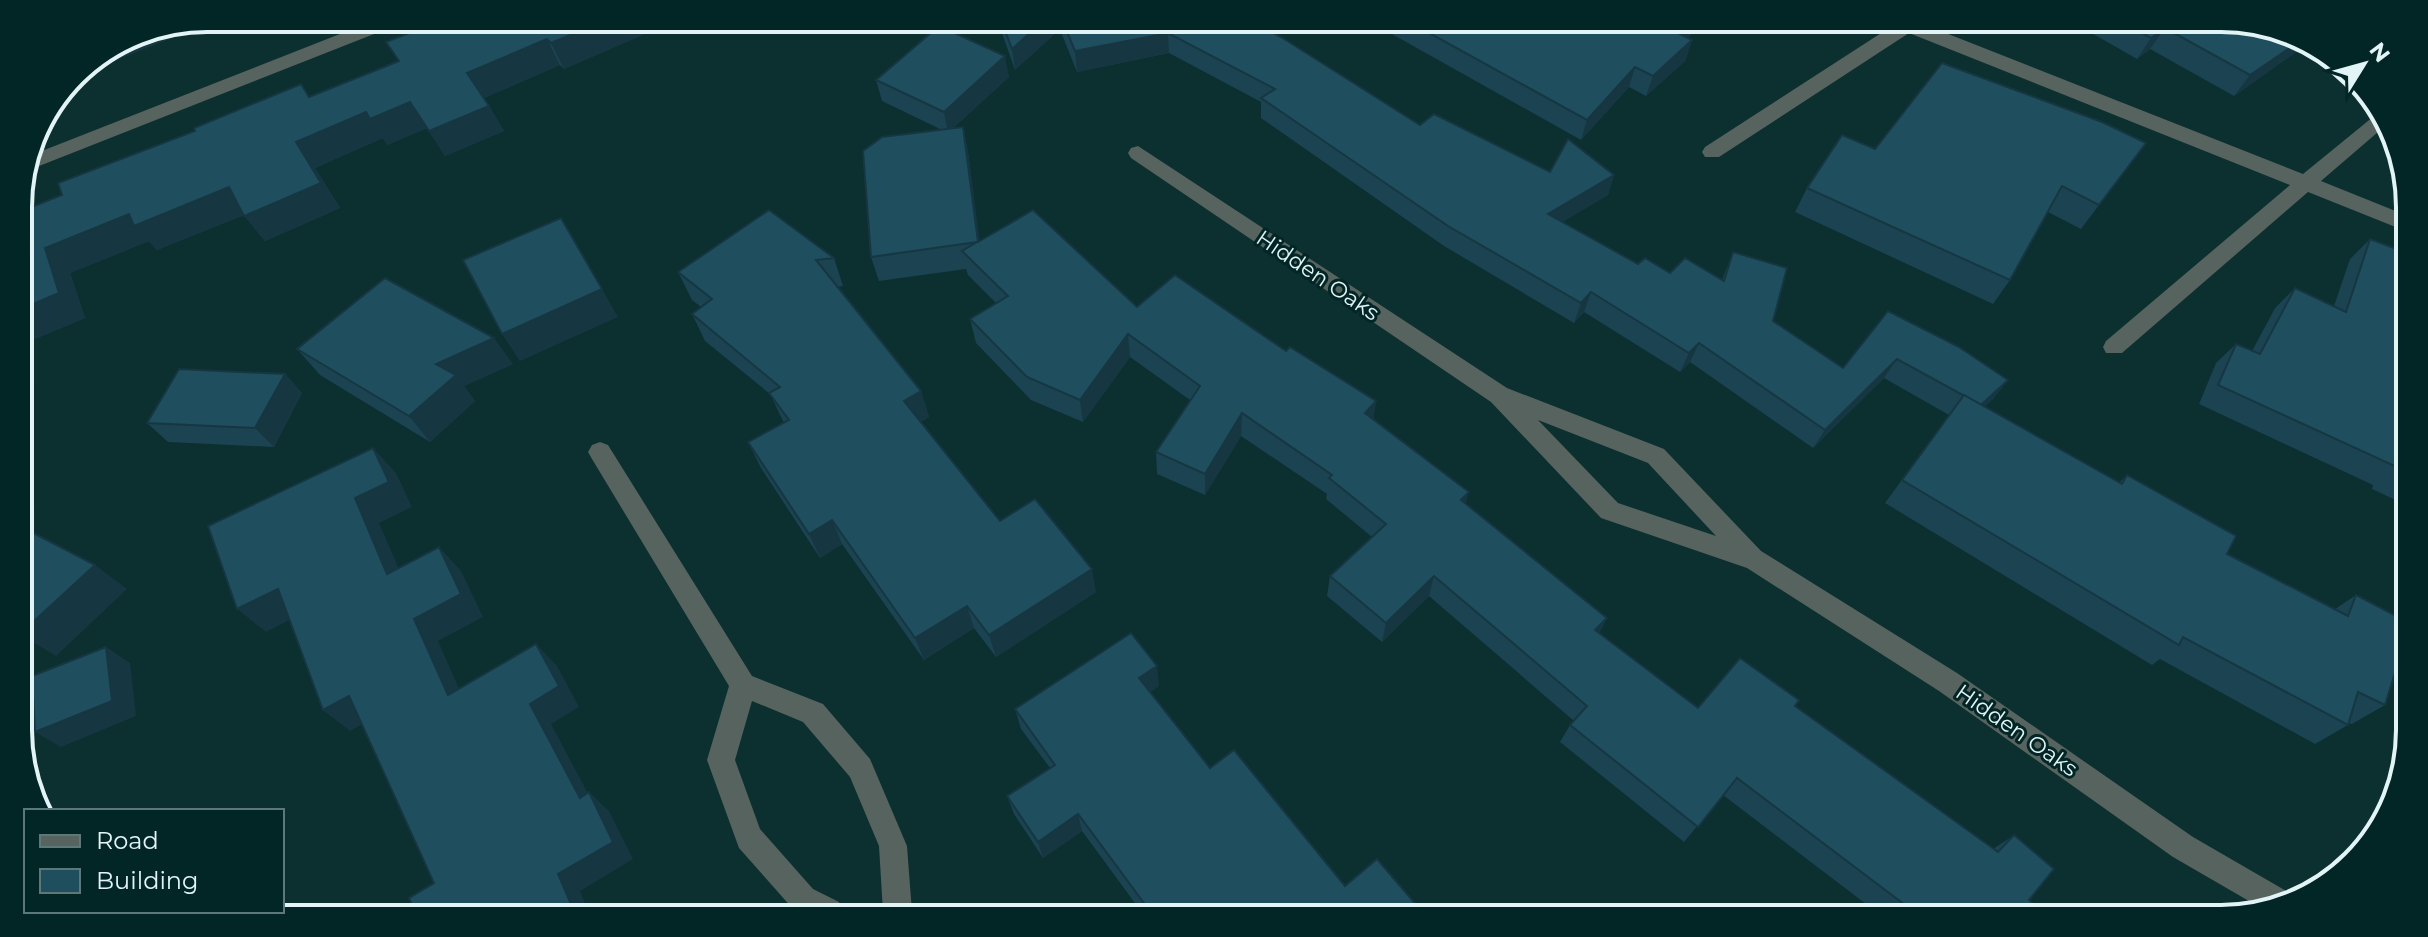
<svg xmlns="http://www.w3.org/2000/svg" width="2428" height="937" font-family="Montserrat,sans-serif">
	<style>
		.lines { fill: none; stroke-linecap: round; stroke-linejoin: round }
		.minor { fill: #56635e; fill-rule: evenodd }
		.wall { fill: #1b4351 }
		.shaded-wall { fill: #163742 }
		.building { fill: #1f4e5e; stroke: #163742; stroke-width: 2 }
		.labels { text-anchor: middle; stroke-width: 6; stroke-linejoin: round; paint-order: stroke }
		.street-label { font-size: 22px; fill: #e2f4f5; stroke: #022526 }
		.rim { fill: none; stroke: #e2f4f5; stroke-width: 4 }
	</style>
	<rect width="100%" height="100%" fill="#0c2f30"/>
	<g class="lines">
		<g class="minor">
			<path d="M378,19H404L402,23L24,172L29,156Z"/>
			<path d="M1892,26H1928L2303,174L2379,112L2385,126L2321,181L2408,216V232L2308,192L2122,353H2106L2103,347L2106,341L2290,185L1909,33L1719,157H1705L1702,152L1705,147Z"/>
			<path d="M1138,146L1507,388L1664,449L1761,551L1957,673L2193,837L2288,892L2291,897L2261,908L2173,857L1939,691L1747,568L1601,518L1491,402L1131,158L1128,153L1131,148ZM1538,420L1648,463L1716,536L1618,503Z"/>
			<path d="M600,442L608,445L752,676L823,704L870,759L907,846L912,912H883L879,846L850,777L803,722L752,701L735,760L760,829L813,889L839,902L844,912L793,909L739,848L707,760L729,686L592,459L588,452L592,445Z"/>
		</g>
	</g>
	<g class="wall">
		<path d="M677,20L564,69L560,65L484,98L504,131L445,156L427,128L387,145L383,138L315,168L340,208L265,241L244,215L157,250L149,241L70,273L85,318L30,341L19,331V212L398,61L386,42Z"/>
		<path d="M998,22H1058L1059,30L1015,70Z"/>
		<path d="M1059,22L1255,23L1420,125L1550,172L1614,175L1608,195L1562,222L1638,264L1670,273L1722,280L1733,252L1773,321L1843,368L1888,311L2008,380L1993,399L1984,407L2119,483L2127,475L2227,554L2335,609L2356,595L2385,705L2352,724L2348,723V725L2315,744L2160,659L2152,665L1885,503L1949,415L1884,378L1813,448L1690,362L1680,372L1584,312L1574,323L1444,246L1261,118V102L1169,53L1077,72L1059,27Z"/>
		<path d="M1383,24L1702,25L1687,38L1692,40L1685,61L1646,96L1629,87L1581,140L1383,29Z"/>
		<path d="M2081,27L2282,28L2306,45L2234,96L2150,49L2137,59Z"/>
		<path d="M1009,77L953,128L963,127L968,152L979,241L1137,307L1286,351L1376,401L1373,419L1466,504L1607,618L1599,633L1698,708L1795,706L1993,849L2014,835L2029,900L2049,918L1883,917L1723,795L1684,842L1560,742L1570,725L1574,721L1429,596L1382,642L1327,596L1330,576L1372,537L1326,499L1327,494L1241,436L1205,495L1157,474L1156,452L1190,400L1130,357L1083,422L1031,400L976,343L970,319L996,303L968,275L966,269L879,281L871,257L942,130L882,101L876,80Z"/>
		<path d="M2146,143L2081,229L2048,212L2010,280L1993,304L1795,212L1807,188L1875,149Z"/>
		<path d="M2370,239L2407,253L2404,504L2372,489L2373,485L2199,404L2216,363L2236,344L2252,351L2275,308L2295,288L2334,306L2350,259Z"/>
		<path d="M834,258L843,286L837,287L921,391L929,417L921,422L1000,521L1096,592L996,657L974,628L924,660L842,544L820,558L761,468L748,442L784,423L770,394L705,341L692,314L701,307L692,300L678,272Z"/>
		<path d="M297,349L513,364L464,386L475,401L430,442L320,375Z"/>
		<path d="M285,374L302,393L274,447L168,442L147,423Z"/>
		<path d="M1159,686L1150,692L1210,768L1345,886L1425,915L1143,914L1082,831L1043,858L1014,814L1007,796L1050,768L1021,729L1015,709Z"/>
	</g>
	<g class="shaded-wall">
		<path d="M207,18H223L73,77L82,65L135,32Z"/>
		<path d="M606,20H677L564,69L551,43Z"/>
		<path d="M1042,22H1058L1059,30L1015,70L1012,49Z"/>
		<path d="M1685,25H1702L1669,53L1676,32Z"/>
		<path d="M2165,28L2150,49L2137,59L2151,38Z"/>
		<path d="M1168,33L1169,53L1077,72L1075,51Z"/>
		<path d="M547,39L560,65L482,99L467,73Z"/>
		<path d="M1692,40L1685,61L1646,96L1653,76Z"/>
		<path d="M2300,41L2306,45L2234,96L2250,75Z"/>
		<path d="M1005,56L1009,77L948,133L944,112Z"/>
		<path d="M1635,67L1629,87L1581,140L1587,120Z"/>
		<path d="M410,102L427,128L387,145L383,138L315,168L340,208L265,241L244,216L296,142L366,112Z"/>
		<path d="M489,106L504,131L445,156L429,131Z"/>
		<path d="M963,127L968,152L983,266L978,242Z"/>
		<path d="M1614,175L1608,195L1542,234L1548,214Z"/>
		<path d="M229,187L250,213L157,250L149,241L70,273L85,318L30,341L19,331V309L45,248L129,214Z"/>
		<path d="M602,289L618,317L520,361L502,334Z"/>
		<path d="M1591,292L1584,312L1574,323L1581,303Z"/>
		<path d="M1128,334L1130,357L1083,422L1080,400Z"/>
		<path d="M494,338L513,364L464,386L475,401L430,442L409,416L436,364Z"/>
		<path d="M1699,343L1690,362L1680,372L1689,353Z"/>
		<path d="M1897,359L1884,378L1813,448L1825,430Z"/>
		<path d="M285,374L302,393L274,447L255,428Z"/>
		<path d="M2008,380L1993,399L1966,424L1980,406Z"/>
		<path d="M921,391L929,417L912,427L904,401Z"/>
		<path d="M1376,401L1373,423L1365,413Z"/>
		<path d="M1242,413L1241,436L1205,495V474Z"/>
		<path d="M373,448L396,473L412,507L379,523L411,597L387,574L355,498Z"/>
		<path d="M1469,492L1463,513L1461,500Z"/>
		<path d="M832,520L842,544L820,558L809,534Z"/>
		<path d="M439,547L461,571L483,617L438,641L471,716L448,695L414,619Z"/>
		<path d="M95,565L127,589L56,656L21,635V633Z"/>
		<path d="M1092,569L1096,592L996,657L989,635Z"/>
		<path d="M1434,576L1429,596L1382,642L1386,623Z"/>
		<path d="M278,589L305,612L266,632L237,609Z"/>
		<path d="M967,606L974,628L924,660L915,638Z"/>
		<path d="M1607,618L1597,638L1595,630Z"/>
		<path d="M536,644L557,666L579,707L551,724L600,816L580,798L530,704Z"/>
		<path d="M106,647L130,663L136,716L61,747L35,732Z"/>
		<path d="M1157,666L1159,686L1141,698L1139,678Z"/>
		<path d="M349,696L375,717L350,731L323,710Z"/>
		<path d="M21,747L38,800L22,767Z"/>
		<path d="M589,792L609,811L633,859L580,891L588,911H574L558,874Z"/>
		<path d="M1078,814L1082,831L1043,858L1038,842Z"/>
	</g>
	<g class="building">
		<path d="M445,19L606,20L551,43L547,39L467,73L489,106L429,131L410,102L370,119L366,112L296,142L321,183L244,216L229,187L134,226L129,214L45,248L59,293L19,310V212L62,195L58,183L195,131L194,128L301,84L309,97L399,61L386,42Z"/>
		<path d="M1002,22H1042L1012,49Z"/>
		<path d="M1063,22L1255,23L1281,37L1420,125L1434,114L1550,172L1568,139L1614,175L1548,214L1638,264L1645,258L1670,273L1685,258L1724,281L1733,252L1787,268L1773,321L1843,368L1888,311L1959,347L2008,380L1981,405L1897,359L1825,430L1699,343L1689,353L1591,292L1581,303L1448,226L1261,98L1275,89L1168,33L1075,51Z"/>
		<path d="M1413,24L1685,25L1676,32L1692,40L1653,76L1635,67L1587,120Z"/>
		<path d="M939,26L1005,56L944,112L876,80Z"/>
		<path d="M2132,27L2282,28L2300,41L2250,75L2165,28L2151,38Z"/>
		<path d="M1942,63L2102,122L2146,143L2099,205L2062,186L2010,280L1807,188L1842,135L1875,149Z"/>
		<path d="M963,127L978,242L1033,210L1137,307L1175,275L1286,351L1290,347L1376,401L1365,413L1469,492L1461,500L1607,618L1595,630L1698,708L1740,658L1799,700L1795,706L1998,852L2014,835L2054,869L2029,900L2049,918L1921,917L1737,778L1698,827L1570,725L1587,706L1434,576L1386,623L1330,576L1386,524L1329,478L1332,475L1242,413L1205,474L1156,452L1200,386L1128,334L1080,400L1027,377L970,319L1008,296L962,251L977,242L871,257L863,151L882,137Z"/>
		<path d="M769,210L834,258L816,260L921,391L904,401L1000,521L1035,499L1092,569L989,635L967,606L915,638L832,520L809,534L748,442L789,420L769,393L780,387L692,314L712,299L678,272Z"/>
		<path d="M561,218L602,289L502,334L463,260Z"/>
		<path d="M2370,239L2407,253L2404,475L2396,471L2397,467L2218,385L2236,344L2260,354L2295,288L2346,312Z"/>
		<path d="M385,278L494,338L436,364L456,375L409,416L297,349Z"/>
		<path d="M179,369L285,374L255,428L147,423Z"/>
		<path d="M1964,395L2122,484L2127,475L2236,536L2227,554L2348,616L2356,595L2402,619V650L2385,705L2358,692L2348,725L2183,637L2179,645L1902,480Z"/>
		<path d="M373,448L389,482L355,498L387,574L439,547L461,594L414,619L448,695L536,644L559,686L530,704L580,798L589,792L613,842L558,874L574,911L414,910L409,898L434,883L349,696L323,710L278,589L237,609L208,526Z"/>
		<path d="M20,526L95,565L21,633Z"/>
		<path d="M1131,633L1157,666L1139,678L1210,768L1234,750L1345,886L1377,859L1425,915L1145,914L1149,910L1078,814L1038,842L1007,796L1055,765L1015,709Z"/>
		<path d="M106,647L112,701L35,732L32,676Z"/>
	</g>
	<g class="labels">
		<g class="street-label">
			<text transform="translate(1318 275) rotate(34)" y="8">Hidden Oaks</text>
			<text transform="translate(2017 730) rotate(35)" y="8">Hidden Oaks</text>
		</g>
	</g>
	<path d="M0 0H2428V937H0ZM207 32H2221A175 175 0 0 1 2396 207V730A175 175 0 0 1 2221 905H207A175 175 0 0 1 32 730V207A175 175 0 0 1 207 32Z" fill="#022526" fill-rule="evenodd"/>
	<path class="rim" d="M207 32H2221A175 175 0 0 1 2396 207V730A175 175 0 0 1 2221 905H207A175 175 0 0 1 32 730V207A175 175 0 0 1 207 32Z"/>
	<rect x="24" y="809" width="260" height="104" fill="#022526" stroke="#5c7879" stroke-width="2"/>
	<rect x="40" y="835" width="40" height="12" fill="#56635e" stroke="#5c7879" stroke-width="2"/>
	<text x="96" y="849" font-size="24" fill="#e2f4f5">Road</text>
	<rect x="40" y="869" width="40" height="24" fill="#1f4e5e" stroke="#5c7879" stroke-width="2"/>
	<text x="96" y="889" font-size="24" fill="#e2f4f5">Building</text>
	<g transform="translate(2364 64) rotate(53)" stroke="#022526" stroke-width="6" paint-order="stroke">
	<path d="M0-6L14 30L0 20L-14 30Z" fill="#e2f4f5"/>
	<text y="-12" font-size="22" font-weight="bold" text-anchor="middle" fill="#e2f4f5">N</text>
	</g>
</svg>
